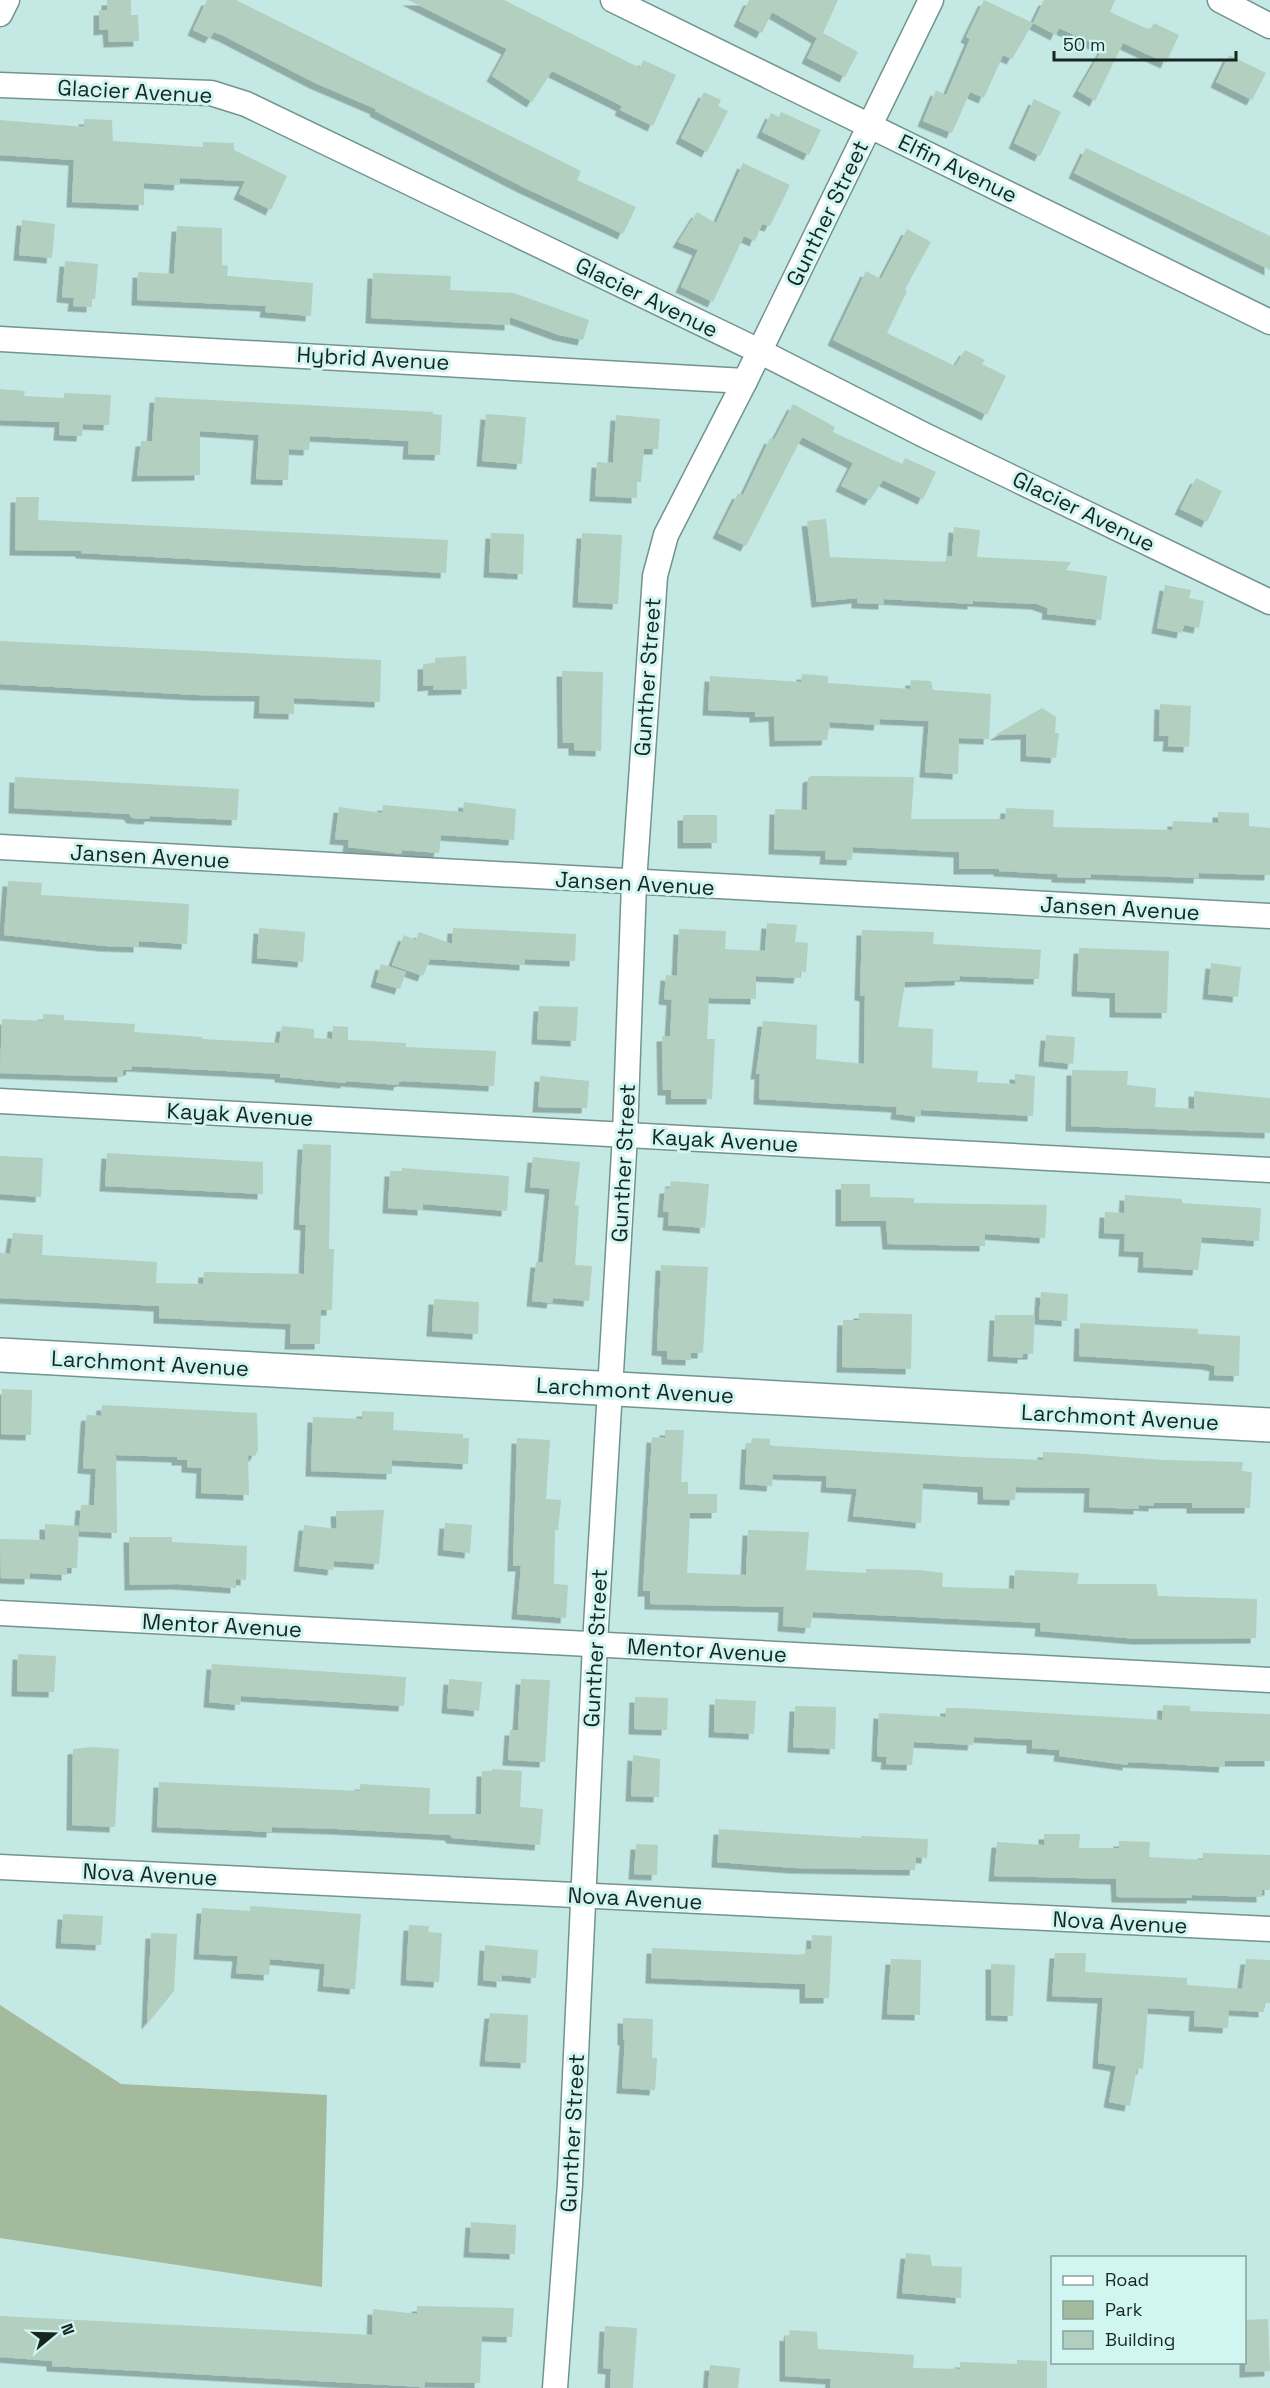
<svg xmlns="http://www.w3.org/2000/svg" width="1270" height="2388" font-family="'Space Grotesk',sans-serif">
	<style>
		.green { fill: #a3ba9c }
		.building { fill: #b2cfbf; filter: url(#shadow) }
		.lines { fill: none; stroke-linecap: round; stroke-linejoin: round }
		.street-casing { stroke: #72948f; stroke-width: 27 }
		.secondary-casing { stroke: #72948f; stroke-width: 36 }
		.street { stroke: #fff; stroke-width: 24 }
		.secondary { stroke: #fff; stroke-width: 33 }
		.labels { text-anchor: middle; stroke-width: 6; stroke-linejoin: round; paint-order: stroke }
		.street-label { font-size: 22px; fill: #172523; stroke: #d1f5f0 }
	</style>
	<defs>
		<filter id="shadow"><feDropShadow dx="-5.5" dy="5.5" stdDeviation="0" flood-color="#0004"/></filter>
	</defs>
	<rect width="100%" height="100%" fill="#c4e8e3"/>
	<path class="green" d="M0,2005L121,2084L327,2095L322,2287L0,2238Z"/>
	<g class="building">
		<path d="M107,0H131V15H138L139,41L109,42L108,29L99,30V10H107Z"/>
		<path d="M207,0H236L581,171L577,180L636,207L623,234L523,187L375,111L376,109L315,83L224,36L214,32L210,38L193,30Z"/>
		<path d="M408,0H504L640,68L643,60L676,75L653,126L620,110L622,106L552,71L532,102L492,76L507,49Z"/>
		<path d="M749,0H838L823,33L858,52L845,77L807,58L817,38L772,12L762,33L739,21Z"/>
		<path d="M984,0L1033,23L1012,59L1003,55L984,98L970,92L952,133L923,121L936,90L946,95L970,39L966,37Z"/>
		<path d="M1044,0H1115L1110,12L1150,30L1154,23L1179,35L1166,63L1123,43L1095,101L1078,91L1103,48L1059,28L1056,35L1033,23Z"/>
		<path d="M1229,55L1266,73L1252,100L1216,82Z"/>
		<path d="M704,92L721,100L718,106L728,111L707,152L681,138Z"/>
		<path d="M1034,99L1061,112L1040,156L1014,143Z"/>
		<path d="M781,112L821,130L809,155L762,132L771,113L779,117Z"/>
		<path d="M84,119L112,120L113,141L203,147V142L234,143V150L287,176L271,210L239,194L245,181L180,178L179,185L144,183V205L72,202L74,160L0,155V120L84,127Z"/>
		<path d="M1086,148L1270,236V270L1074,173Z"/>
		<path d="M743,163L790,185L770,226L762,224L755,241L744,236L713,302L681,287L698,250L678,242L697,212L716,223Z"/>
		<path d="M22,220L55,224L52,258L19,255Z"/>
		<path d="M177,226L222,228V265L228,266L227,276L313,283L311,316L265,312L266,306L137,300L138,272L174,274Z"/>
		<path d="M907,229L931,242L905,289L907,291L887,333L955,366L965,350L985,360L982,364L1006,376L987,415L833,340L866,271L881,279Z"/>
		<path d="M65,261L98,264L95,299H92V307L73,306L74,298L62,297Z"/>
		<path d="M373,273L451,276L450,290L514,293L589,320L583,340L559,335L510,317V325L371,318Z"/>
		<path d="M0,389L25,391L24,396L64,398V393L111,395L109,425L83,424L82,436L59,435L60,422L0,420Z"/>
		<path d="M155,397L433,412V414L442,415L440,455L408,454L409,441L310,436L309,450L289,449L288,480L256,479L259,435L200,431V475L137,476L141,441H152Z"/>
		<path d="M793,404L835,427L833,432L902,464L905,458L936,472L923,499L883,480L870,500L841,486L853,463L802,437L746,546L718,533L738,493L743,495L770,438L774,440Z"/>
		<path d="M486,414L526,417L522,464L482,461Z"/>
		<path d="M616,415L660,419L658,449H644L641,482H637V498L595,496L597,462L613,463Z"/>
		<path d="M1196,478L1222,491L1207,522L1180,509Z"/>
		<path d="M16,497H39L38,520L448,540L446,573L81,553V551L15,550Z"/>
		<path d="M826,519L830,557L947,562V556H952L954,527L980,530L977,557L1071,562L1066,570L1107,576L1101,620L1047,614L1048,608L1037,604L973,601V604L884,599V604L857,603V598L817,602L807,521Z"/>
		<path d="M491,533L524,534L523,574L489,572Z"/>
		<path d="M582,533L622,535L618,604L578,602Z"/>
		<path d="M1165,585L1191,590L1189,598L1204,601L1199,628L1184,625L1182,633L1157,628Z"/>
		<path d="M0,641L381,660L380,702L294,698V714L259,713L260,696L197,695L0,684Z"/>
		<path d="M466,656L467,689L433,690L434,685L423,686V664L435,663V658Z"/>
		<path d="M562,671L603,672L601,751L574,750V743H563Z"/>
		<path d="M802,674L828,676V683L910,689L911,680L931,681L933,690L991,694L989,739L959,738L958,774L925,772L929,721L880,719L879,725L830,722L827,740L775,741L774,716L755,717V712L708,710L710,676L801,682Z"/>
		<path d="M1160,704L1191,706L1189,747L1168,746L1169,736H1159Z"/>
		<path d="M1042,708L1056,717L1055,733H1059L1056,758L1026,756V734L995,735Z"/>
		<path d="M811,776L914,777L911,819H1005L1006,808L1054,810L1053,827L1172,830L1173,821L1218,823V812L1249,813V826L1270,828V875L1199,873V878L1091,874V878L1057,877V874L999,871V869H959V852L853,847L852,860L825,859L826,851L774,849L775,809L807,810L808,778Z"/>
		<path d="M15,777L239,789L237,820L150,816L149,819L132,818L129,814L14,808Z"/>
		<path d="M464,802L516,809L514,840L441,835L439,853L402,850L401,854L348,847L349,840L335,839L339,807L382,813L383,805L463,812Z"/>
		<rect x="683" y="815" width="34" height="28"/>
		<path d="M8,881L42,883L41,895L189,904L187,944L139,941V947L105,946L4,935Z"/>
		<path d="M767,923L797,925L795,942L808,943L806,972L800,971L799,978L756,976V999L709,998L707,1039H715L712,1099H671V1090H663L662,1036H670L672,1000L664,999L666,975L677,976L679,929L726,931L725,949L765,951Z"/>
		<path d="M259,928L305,932L303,962L257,958Z"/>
		<path d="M453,928L576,934L575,961L525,959V965L430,959L423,976L392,965L404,935L416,940L419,932L452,944Z"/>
		<path d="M862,930L934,932L933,944L1041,950L1039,979L960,976V980L905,982L898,1027L933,1029L932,1068L978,1071L977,1082L1015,1084V1074L1035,1076L1033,1116L921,1110L920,1117L896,1114L897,1107L759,1099L760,1074H756L763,1021L817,1025L816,1059L864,1064L865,996L860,995Z"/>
		<path d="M1079,948L1169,951L1167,1013L1115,1012V993L1077,991Z"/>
		<path d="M1211,963L1241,967L1238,997L1208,994Z"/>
		<path d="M381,964L406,972L400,989L376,982Z"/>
		<path d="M539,1006L578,1007L576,1041L537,1039Z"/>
		<path d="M43,1014L64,1015V1020L135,1024L134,1032L202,1037V1039L279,1043L282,1026L314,1029V1038L332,1039L333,1026L348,1027V1040L406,1043V1047L496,1051L494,1086L403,1081L399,1082V1085L346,1081V1083L280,1077V1074L132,1066L131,1070H123V1077L0,1073L2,1019L43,1021Z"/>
		<path d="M1046,1035L1075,1037L1073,1064L1044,1061Z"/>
		<path d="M1072,1070L1128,1071L1127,1085L1156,1088L1155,1107L1194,1109V1091L1270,1098V1133L1071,1126Z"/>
		<path d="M540,1076L589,1081L587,1108L538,1107Z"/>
		<path d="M303,1144L331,1145L329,1249H334L332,1310H321L320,1344H290L291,1324L159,1318V1306L0,1298V1253L10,1254L13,1233L43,1235L42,1255L157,1262L156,1283L203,1284L204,1272L304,1274L306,1225L299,1224Z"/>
		<path d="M107,1153L263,1162V1194L105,1186Z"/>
		<path d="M0,1156L43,1158L41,1197L0,1194Z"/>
		<path d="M533,1157L580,1162L575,1205L579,1206L575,1265L592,1266L589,1301L553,1298L552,1303L532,1301L536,1262H543L550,1189L530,1187Z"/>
		<path d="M402,1168L509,1176L507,1211L423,1204V1210L388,1208L390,1171H402Z"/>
		<path d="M671,1181L709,1184L705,1228L668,1225L669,1212H663L665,1188H670Z"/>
		<path d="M841,1184H870V1197L914,1198V1203L1047,1205L1045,1238L985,1234V1246L888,1244L886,1221H841Z"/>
		<path d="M1125,1195L1182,1199V1203L1261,1208L1259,1241L1202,1237L1198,1270L1143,1267L1144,1252L1124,1251L1125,1234L1104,1233L1105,1212L1124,1213Z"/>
		<path d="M661,1265L708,1267L703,1353H691V1360L667,1359V1351L657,1350Z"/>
		<path d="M1041,1292L1068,1294L1067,1321L1039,1319Z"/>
		<path d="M434,1299L479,1302L478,1334L432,1331Z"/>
		<path d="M859,1313L912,1314L911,1369L842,1367L843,1320H859Z"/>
		<path d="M995,1315H1035L1033,1354H1023V1358L993,1356Z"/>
		<path d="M1080,1323L1198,1329V1334L1240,1336L1239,1376L1214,1375L1215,1366L1207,1364L1079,1356Z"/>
		<path d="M2,1389L32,1390L31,1435L1,1434Z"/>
		<path d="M102,1405L257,1413L258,1450L255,1456L248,1455L249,1495L201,1493L202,1468L187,1467V1460H177V1457L116,1455L117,1533L79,1531L81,1505H94L96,1469L83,1468L86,1419L87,1415L101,1416Z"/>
		<path d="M362,1411L394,1412L393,1430L463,1434V1438H469L468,1464L392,1460V1474L311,1471L313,1417L362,1419Z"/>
		<path d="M665,1430H684L681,1482H688V1494H717V1513H690L687,1573L746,1575L748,1530L809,1532L806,1570L866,1573V1569L919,1570L943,1573L942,1587L1014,1589L1015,1570L1079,1573L1077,1584H1156L1158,1596L1257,1599L1256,1638L1138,1639L1040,1631L1041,1623L813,1612L810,1628L783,1626L784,1607L650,1604V1591H643L652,1437L665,1438Z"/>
		<path d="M517,1438L550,1440L546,1499L561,1500L558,1530H555L554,1584L568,1585L566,1618L517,1614L521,1566H513Z"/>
		<path d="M752,1438L770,1439V1445L775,1446L965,1457L1043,1460V1452L1070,1453L1164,1460L1243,1462L1242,1471L1252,1472L1250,1508H1192V1503H1154V1506L1139,1505V1509L1089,1507L1090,1488L1016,1487L1015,1500L983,1499V1487L923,1483L921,1523L853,1516L857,1489L826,1487L827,1476L773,1474L772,1486L745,1484L747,1444H751Z"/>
		<path d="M384,1510L379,1564L334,1561L333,1570L299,1566L304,1525L337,1529L336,1511Z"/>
		<path d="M445,1523L472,1525L470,1553L443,1550Z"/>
		<path d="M45,1524L79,1526L77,1568H67V1575L30,1573V1579L1,1578L0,1539L45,1540Z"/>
		<path d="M129,1537H172V1542L247,1546L246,1580L236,1579V1588L177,1584L130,1585Z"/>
		<path d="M18,1654L56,1656L54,1692L17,1691Z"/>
		<path d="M212,1664L406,1677L404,1706L241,1696L240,1705L209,1702Z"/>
		<path d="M449,1679L482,1682L479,1711L447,1708Z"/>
		<path d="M521,1679L550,1680L545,1762L508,1760L510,1730H518V1726Z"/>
		<path d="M635,1697L668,1698L667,1730L634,1729Z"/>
		<path d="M715,1699L756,1701L754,1734L714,1732Z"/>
		<path d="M1163,1705L1190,1706V1711L1270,1714V1761H1225L1224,1767L1128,1762V1765L1059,1756L1060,1750L1032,1748V1740L974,1737L973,1745L914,1742L912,1765L886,1764L887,1757L877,1756L879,1713L945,1717L946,1708H960L1162,1720Z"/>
		<path d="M795,1706L836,1707L835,1749L793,1747Z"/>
		<path d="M92,1747L119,1749L115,1827L72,1825L73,1749Z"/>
		<path d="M633,1755L660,1759L659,1797L631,1796Z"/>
		<path d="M492,1769L522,1771L520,1807L543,1809L540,1845L452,1838L450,1835L337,1829L272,1827V1832L157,1827L159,1782L360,1791V1784L430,1788L429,1814H481L482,1771H492Z"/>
		<path d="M719,1829L861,1838V1836L928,1839L927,1858L916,1857L915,1870L795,1868L717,1862Z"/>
		<path d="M1044,1834H1080L1079,1848H1119V1841L1150,1842L1149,1857L1203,1860V1853L1270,1855V1890H1262V1897L1192,1895V1898L1117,1897L1116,1879L994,1876L997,1842L1044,1845Z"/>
		<path d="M636,1844L658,1845L657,1875L634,1874Z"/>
		<path d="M250,1906L361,1914L355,1989L323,1986L325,1964L270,1959L269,1975L236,1973L238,1956L199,1954L202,1908L250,1911Z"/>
		<path d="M63,1914L103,1916L101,1945L61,1943Z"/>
		<path d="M409,1925L429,1926L428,1932L442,1933L439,1982L406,1980Z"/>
		<path d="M151,1933L177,1934L174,1991L147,2024Z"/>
		<path d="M812,1935L832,1936L829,1998H805V1984L651,1978L652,1948L805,1955V1949H811Z"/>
		<path d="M485,1945L538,1950L536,1978L502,1975V1982L483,1980Z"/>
		<path d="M1055,1953H1086L1085,1972L1187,1978V1985L1242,1989L1246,1959L1270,1960V2003H1264V2012L1229,2010L1228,2028L1194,2026L1195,2011L1148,2008L1143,2069L1137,2068L1130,2106L1109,2102L1116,2066L1098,2063L1103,1998L1052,1996Z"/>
		<path d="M891,1959L921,1960L920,2015L887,2014Z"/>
		<path d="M991,1964L1015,1965L1013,2016L991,2015Z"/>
		<path d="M490,2013L528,2015L526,2063L485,2061Z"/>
		<path d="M623,2018L653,2019L652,2058H657L655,2090L622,2088L625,2040H623Z"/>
		<path d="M471,2222L516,2225L515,2254L469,2252Z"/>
		<path d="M906,2253L930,2255L932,2266L962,2267L961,2298L902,2293Z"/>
		<path d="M417,2306L514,2308L512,2337L482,2336L480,2383L425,2382L424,2387L52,2366V2361L0,2357V2316L372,2335L373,2309L417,2314Z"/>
		<path d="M1268,2319L1270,2371L1245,2372V2320Z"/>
		<path d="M605,2326L637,2328L633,2388H610L611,2369L603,2368Z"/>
		<path d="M790,2330L817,2332L818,2349L914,2355L913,2368L960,2369V2362L1017,2364V2360L1047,2361V2388H830L831,2379L785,2376V2335L789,2336Z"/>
		<path d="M710,2365L740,2368L738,2388H708Z"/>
	</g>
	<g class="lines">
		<g class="street-casing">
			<g id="street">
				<path d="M613,0L1270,322"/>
				<path d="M1220,0L1270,26"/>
				<path d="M0,14L7,0"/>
				<path d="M0,85L211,93L246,104L759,351L924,435L1270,602"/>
				<path d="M0,339L745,381"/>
				<path d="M0,847L1270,916"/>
				<path d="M0,1101L1270,1170"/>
				<path d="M0,1613L1270,1680"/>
				<path d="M0,1867L1270,1929"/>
				<path d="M555,2388L570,2184L595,1644L625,1135L634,883L655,576L666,535L745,381L931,0"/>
			</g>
		</g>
		<g class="secondary-casing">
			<path id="secondary" d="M0,1355L1270,1425"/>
		</g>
		<use href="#street" class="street"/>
		<use href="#secondary" class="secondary"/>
	</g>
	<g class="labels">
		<g class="street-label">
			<text transform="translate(135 91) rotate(3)" y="8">Glacier Avenue</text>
			<text transform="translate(958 168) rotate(26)" y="8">Elfin Avenue</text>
			<text transform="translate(827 213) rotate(-64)" y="8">Gunther Street</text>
			<text transform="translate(647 297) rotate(26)" y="8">Glacier Avenue</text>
			<text transform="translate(373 358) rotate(3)" y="8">Hybrid Avenue</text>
			<text transform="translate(1084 511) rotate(26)" y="8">Glacier Avenue</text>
			<text transform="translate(647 677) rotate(-86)" y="8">Gunther Street</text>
			<text transform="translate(150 856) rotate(3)" y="8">Jansen Avenue</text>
			<text transform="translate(635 883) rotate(3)" y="8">Jansen Avenue</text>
			<text transform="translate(1120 908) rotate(3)" y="8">Jansen Avenue</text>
			<text transform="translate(240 1114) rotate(3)" y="8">Kayak Avenue</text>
			<text transform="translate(725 1140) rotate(3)" y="8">Kayak Avenue</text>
			<text transform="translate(623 1163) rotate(-87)" y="8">Gunther Street</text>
			<text transform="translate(150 1363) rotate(3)" y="8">Larchmont Avenue</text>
			<text transform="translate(635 1390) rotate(3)" y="8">Larchmont Avenue</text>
			<text transform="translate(1120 1417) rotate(3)" y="8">Larchmont Avenue</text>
			<text transform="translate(222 1625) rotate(3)" y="8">Mentor Avenue</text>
			<text transform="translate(595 1648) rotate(-87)" y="8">Gunther Street</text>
			<text transform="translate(707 1650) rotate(3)" y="8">Mentor Avenue</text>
			<text transform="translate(150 1874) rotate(3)" y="8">Nova Avenue</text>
			<text transform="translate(635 1898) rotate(3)" y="8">Nova Avenue</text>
			<text transform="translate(1120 1922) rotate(3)" y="8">Nova Avenue</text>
			<text transform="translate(572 2133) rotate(-87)" y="8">Gunther Street</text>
		</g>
	</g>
	<rect x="1051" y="2256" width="195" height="108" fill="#d1f5f0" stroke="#87a29e" stroke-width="1.5"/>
	<rect x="1063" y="2276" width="30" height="9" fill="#ffffff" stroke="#87a29e" stroke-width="1.5"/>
	<text x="1105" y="2286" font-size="18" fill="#172523">Road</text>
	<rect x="1063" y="2301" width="30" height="18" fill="#a3ba9c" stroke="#87a29e" stroke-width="1.5"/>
	<text x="1105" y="2316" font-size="18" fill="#172523">Park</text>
	<rect x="1063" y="2331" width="30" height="18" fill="#b2cfbf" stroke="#87a29e" stroke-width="1.5"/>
	<text x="1105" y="2346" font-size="18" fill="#172523">Building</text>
	<g transform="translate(54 2334) rotate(71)" stroke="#d1f5f0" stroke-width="4.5" paint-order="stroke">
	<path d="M0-4.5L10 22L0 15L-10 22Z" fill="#172523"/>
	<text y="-9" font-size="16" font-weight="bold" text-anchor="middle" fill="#172523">N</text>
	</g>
	<path d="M1054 51v9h182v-9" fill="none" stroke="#172523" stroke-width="3"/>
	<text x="1063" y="51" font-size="18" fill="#172523" stroke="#d1f5f0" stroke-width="4.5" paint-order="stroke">50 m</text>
</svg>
